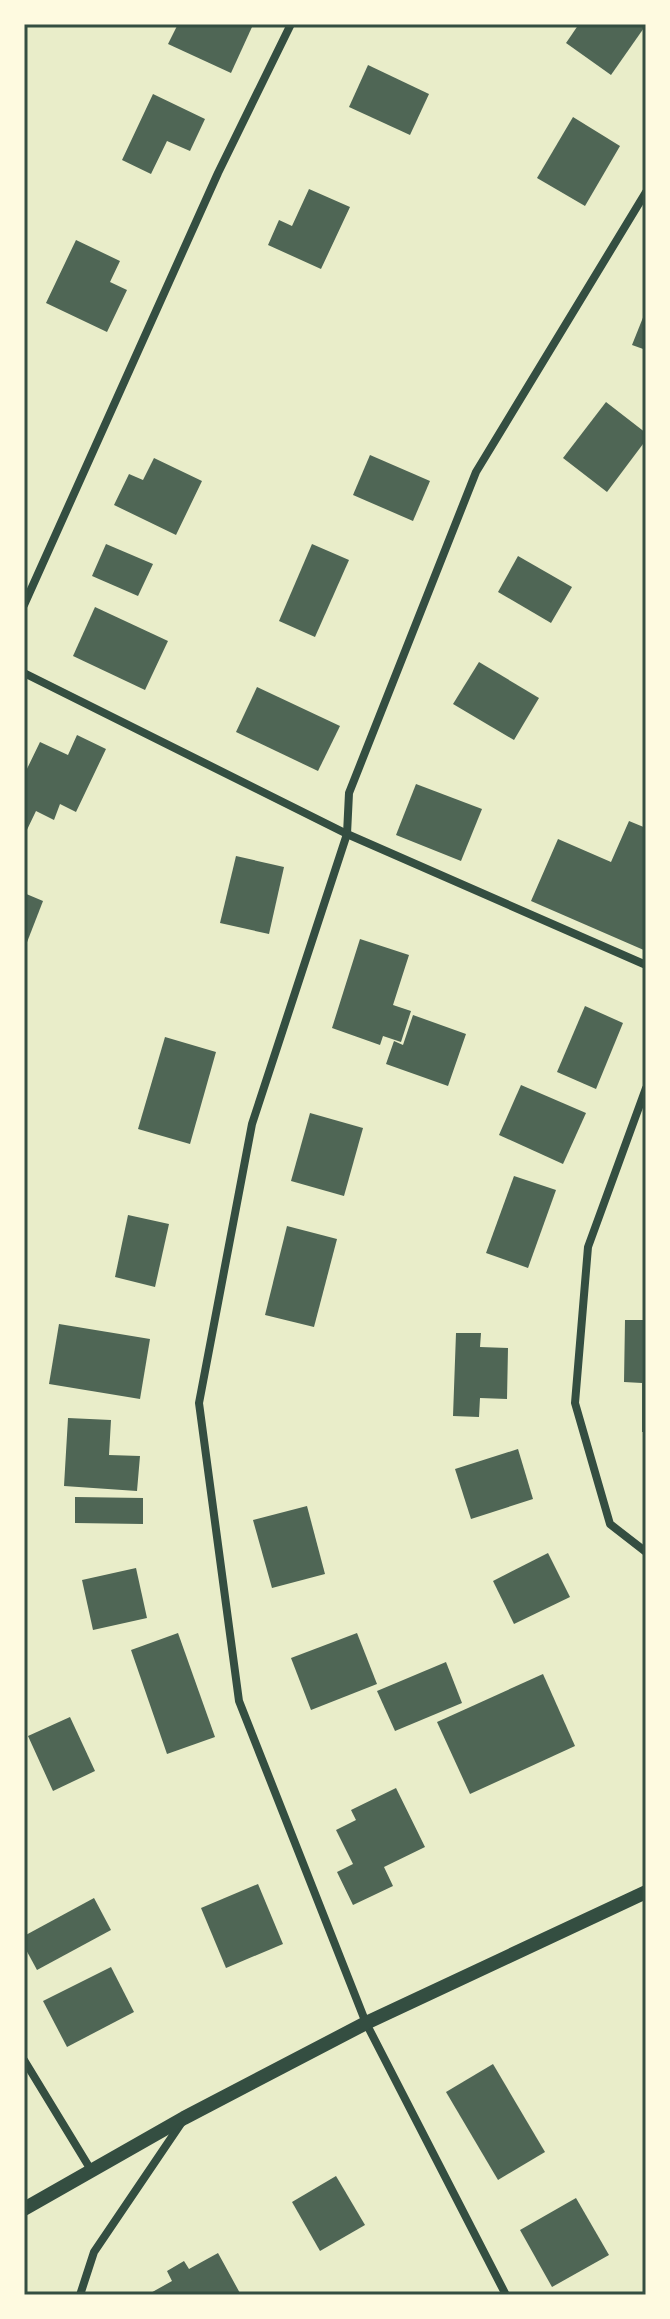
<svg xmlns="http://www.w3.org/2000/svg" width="670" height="2319" font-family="Ubuntu,sans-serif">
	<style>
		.building { fill: #4f6655 }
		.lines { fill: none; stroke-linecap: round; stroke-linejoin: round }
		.minor { stroke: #344e41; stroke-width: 8 }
		.tertiary { stroke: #344e41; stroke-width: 14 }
		.neatline { fill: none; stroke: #344e41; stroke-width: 3 }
	</style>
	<rect width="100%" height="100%" fill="#e9edc9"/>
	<g class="building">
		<path d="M178,24H245L252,27L231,73L168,44Z"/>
		<path d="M579,24H646V25L611,75L566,43Z"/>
		<path d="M368,65L429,94L410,135L349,107Z"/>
		<path d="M153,94L205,119L190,151L167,141L151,174L122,160Z"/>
		<path d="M573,117L620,146L585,206L537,178Z"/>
		<path d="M309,189L350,207L321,269L268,245L279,220L292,226Z"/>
		<path d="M76,240L120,261L110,282L127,290L107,332L46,303Z"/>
		<path d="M646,310V350L632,345Z"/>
		<path d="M606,402L646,433V440L607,492L563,458Z"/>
		<path d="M370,455L430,481L413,521L353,495Z"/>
		<path d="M154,458L202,481L176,535L114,505L129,474L143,480Z"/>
		<path d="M106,544L153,564L138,596L92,576Z"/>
		<path d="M312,544L349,560L315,637L279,621Z"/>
		<path d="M518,556L572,587L551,623L498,592Z"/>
		<path d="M95,607L168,641L145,690L73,656Z"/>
		<path d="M479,662L539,698L514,740L453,704Z"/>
		<path d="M257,687L340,726L318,771L236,732Z"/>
		<path d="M77,735L106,749L76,812L60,804L54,820L36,811L24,836V775L40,742L68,755Z"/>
		<path d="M416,784L482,809L461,861L396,835Z"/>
		<path d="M629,821L646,828V951L531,901L558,839L611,862Z"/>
		<path d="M236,856L284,867L269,934L220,923Z"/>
		<path d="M24,893L43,901L24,950Z"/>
		<path d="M360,939L409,955L393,1005L411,1011L401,1042L383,1036L380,1045L332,1028Z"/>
		<path d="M585,1006L623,1023L596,1089L557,1072Z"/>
		<path d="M413,1015L466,1034L448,1086L386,1064L394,1041L403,1045Z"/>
		<path d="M165,1037L216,1052L190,1144L138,1129Z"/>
		<path d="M521,1085L586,1113L563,1164L499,1135Z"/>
		<path d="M310,1113L363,1128L344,1196L291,1181Z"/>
		<path d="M514,1176L556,1190L528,1268L486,1253Z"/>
		<path d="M128,1215L169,1224L155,1287L115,1277Z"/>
		<path d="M287,1226L337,1239L314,1327L265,1315Z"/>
		<path d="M625,1320H646V1432H642V1383L624,1382Z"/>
		<path d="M59,1324L150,1339L140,1399L49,1384Z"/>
		<path d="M456,1333H481L480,1347L508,1348L507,1399L480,1398L479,1417L453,1416Z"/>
		<path d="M68,1418L111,1420L109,1455L140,1456L137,1491L64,1486Z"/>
		<path d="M518,1449L533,1499L471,1519L455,1469Z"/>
		<path d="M75,1497L143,1498V1524L75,1523Z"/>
		<path d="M307,1506L325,1574L272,1588L253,1520Z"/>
		<path d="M548,1553L570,1597L514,1624L493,1581Z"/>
		<path d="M136,1568L147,1618L93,1630L82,1580Z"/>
		<path d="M178,1633L215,1737L167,1754L131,1650Z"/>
		<path d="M357,1633L377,1684L311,1710L291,1658Z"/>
		<path d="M446,1662L462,1703L395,1731L377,1691Z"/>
		<path d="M543,1674L575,1746L470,1794L437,1722Z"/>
		<path d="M70,1717L95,1771L53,1791L28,1736Z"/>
		<path d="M396,1788L425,1847L384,1867L393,1886L353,1905L337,1872L353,1864L336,1830L356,1820L351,1810Z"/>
		<path d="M258,1884L283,1944L226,1968L201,1908Z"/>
		<path d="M94,1898L111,1930L37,1970L24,1946V1936Z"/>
		<path d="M111,1967L134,2012L67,2047L43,2001Z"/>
		<path d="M493,2064L545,2152L498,2180L446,2092Z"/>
		<path d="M336,2176L365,2225L320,2251L292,2202Z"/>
		<path d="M576,2198L609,2255L552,2287L520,2230Z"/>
		<path d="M218,2253L241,2295H147L172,2281L167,2271L184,2261L189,2269Z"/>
	</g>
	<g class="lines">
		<g class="minor">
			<path d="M24,605L218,173L291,24"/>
			<path d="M24,673L347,834L646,965"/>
			<path d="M646,1088L588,1247L575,1403L610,1524L646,1552"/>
			<path d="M24,2060L91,2170"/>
			<path d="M80,2295L94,2252L182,2122"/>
			<path d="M506,2295L366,2023L239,1701L199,1403L252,1124L347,834L349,793L476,472L646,192"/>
		</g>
		<path class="tertiary" d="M24,2209L184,2118L366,2023L646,1892"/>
	</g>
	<rect width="670" height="2319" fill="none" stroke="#fefae0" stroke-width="52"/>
	<rect x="26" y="26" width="618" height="2267" class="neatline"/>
</svg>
